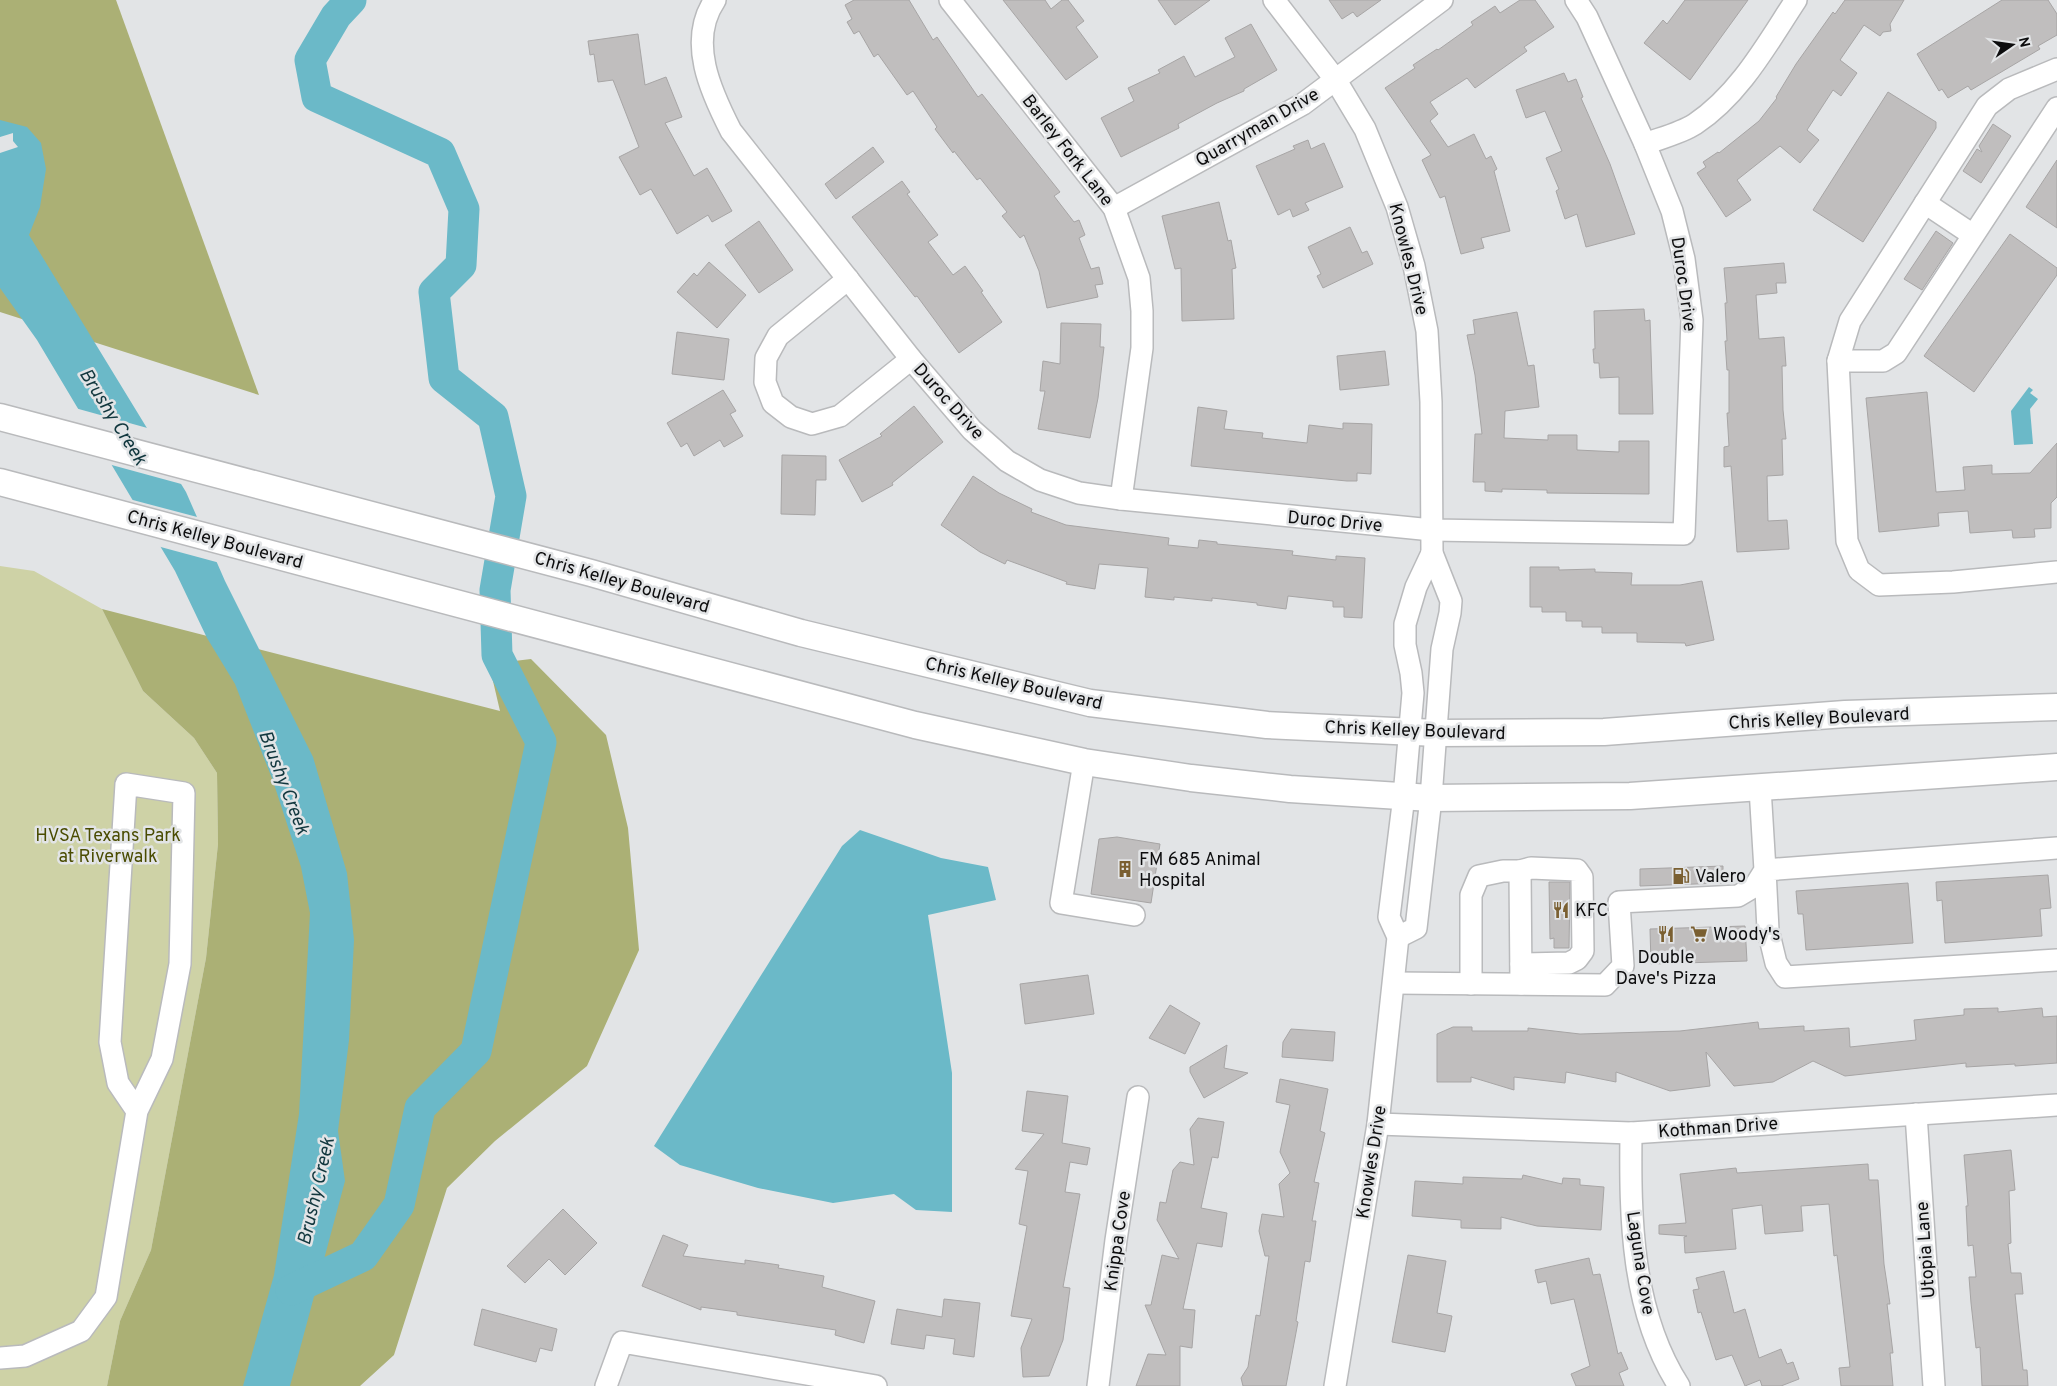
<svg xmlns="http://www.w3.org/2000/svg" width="2057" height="1386" font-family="Overpass,sans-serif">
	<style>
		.green { fill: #ced2a6 }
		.forest { fill: #abb075 }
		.water { fill: #6bb9c8 }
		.pier { fill: #e2e4e6 }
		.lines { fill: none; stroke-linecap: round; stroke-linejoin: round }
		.river { stroke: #6bb9c8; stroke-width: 31 }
		.building { fill: #c0bebe; stroke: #a7a5a5 }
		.minor-casing { stroke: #b9babc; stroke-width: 24 }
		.major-casing { stroke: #b9babc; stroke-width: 29 }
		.minor { stroke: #fff; stroke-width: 21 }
		.major { stroke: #fff; stroke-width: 26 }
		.labels { text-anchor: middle; stroke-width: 5; stroke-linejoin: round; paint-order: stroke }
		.street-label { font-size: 18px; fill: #0d0d0e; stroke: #e2e4e6 }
		.park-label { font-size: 18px; fill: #4a4c02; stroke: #e2e4e6 }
		.poi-label { font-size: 18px; fill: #0d0d0e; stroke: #e2e4e6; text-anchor: start }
		.water-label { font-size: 19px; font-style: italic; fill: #11373e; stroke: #e2e4e6 }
	</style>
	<rect width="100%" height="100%" fill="#e2e4e6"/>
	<path class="green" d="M0,566L34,571L102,609L143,691L194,738L217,773L218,844L206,958L151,1250L120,1321L107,1386H0Z"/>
	<g class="forest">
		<path d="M0,0H116L259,395L0,312Z"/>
		<path d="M102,609L500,711L489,664L531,659L606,735L628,828L639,950L587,1066L495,1141L447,1188L394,1355L360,1386H107L120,1321L151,1250L206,958L218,844L217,773L194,738L143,691Z"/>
	</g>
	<g class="water">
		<path d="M0,120L27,127L41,143L46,169L40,207L29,235L186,492L225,581L313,757L347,873L354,940L349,1040L338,1131L345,1181L290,1386H243L274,1275L299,1114L310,913L301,867L273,781L235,684L207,638L175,571L37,340L0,288Z"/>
		<path d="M2029,387L2033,390L2030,393L2038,399L2030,409L2033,444L2014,445L2011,411Z"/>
		<path d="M860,830L941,858L988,867L996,900L928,915L952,1073V1212L916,1210L894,1194L833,1203L758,1188L680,1165L654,1146L842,846Z"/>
	</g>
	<g class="pier">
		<path d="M13,133V141L18,147L0,153V137Z"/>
		<path d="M75,408L151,429L185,485L108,464Z"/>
		<path d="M129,499L201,518L220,563L157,546Z"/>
	</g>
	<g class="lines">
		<path class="river" d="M291,1290L363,1256L399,1205L420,1108L476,1051L541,742L497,655L495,590L511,496L493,417L444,378L434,292L461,265L464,209L440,153L317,97L310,60L336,16L351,0"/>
	</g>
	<g class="building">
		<path d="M854,0H909L933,40L937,37L978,97L982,94L1060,192L1054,196L1074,222L1079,220L1085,235L1079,238L1091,269L1099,267L1103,284L1095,285L1098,297L1047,308L1039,271L1024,235L1020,238L1002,216L1007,212L980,178L977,180L954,151L953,153L935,129L937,127L913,91L907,95L878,54L874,57L859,31L854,34L847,22L852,19L845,5Z"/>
		<path d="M1003,0H1045L1051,9L1062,0H1068L1084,21L1076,27L1098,57L1066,80Z"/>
		<path d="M1158,0H1210L1175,25Z"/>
		<path d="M1329,0H1381L1357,17L1353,12L1342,19Z"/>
		<path d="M1520,0H1535L1554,27L1524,47L1527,51L1475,88L1467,78L1430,102L1438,114L1430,121L1448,147L1474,134L1486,159L1491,156L1497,169L1494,171L1510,231L1481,238L1484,248L1461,254L1445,196L1440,198L1422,160L1431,155L1385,88L1415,68L1413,65L1437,49L1438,50L1473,25L1471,22L1495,6L1500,13Z"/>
		<path d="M1685,0H1748L1690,80L1644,43L1663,20L1667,24Z"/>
		<path d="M1845,0H1904L1890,24L1891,31L1883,32L1880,36L1864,25L1840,60L1857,73L1841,96L1833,90L1807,130L1819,140L1800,163L1780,146L1737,180L1751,200L1726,217L1697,173L1706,167L1703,162L1718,152L1719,153L1759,121L1777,98L1776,97L1796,64L1833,12L1835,14Z"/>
		<path d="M2002,0H2048L2057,14V35L2038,46L2040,49L1971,90L1968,86L1948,98L1942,89L1939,91L1917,54Z"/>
		<path d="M1251,24L1277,70L1244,89V91L1217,103L1178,124L1179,128L1121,157L1101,118L1134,101L1128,88L1160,73L1158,70L1184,56L1195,77L1235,57L1225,38Z"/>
		<path d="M638,34L645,85L666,77L682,117L665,123L694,176L707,168L732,211L712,222L708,215L677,234L651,189L640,195L619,157L639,147L613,80L598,82L594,54L590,55L588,41Z"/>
		<path d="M1564,73L1568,82L1576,79L1583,97L1581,98L1610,164L1635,234L1586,247L1577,214L1565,219L1556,191L1559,189L1546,158L1562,151L1545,111L1526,118L1516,90Z"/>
		<path d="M1888,92L1936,122V128L1863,242L1813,210Z"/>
		<path d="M1993,124L2011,136L1981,183L1963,171L1977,149L1982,152L1979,146Z"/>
		<path d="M1308,140L1311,149L1324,143L1343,187L1305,203L1309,210L1293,217L1290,209L1278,215L1256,166L1295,149L1293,146Z"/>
		<path d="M873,147L884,162L836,199L825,184Z"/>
		<path d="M2057,160V228L2026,207Z"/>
		<path d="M902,181L910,192L907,194L938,235L928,242L953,275L965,266L983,291L981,292L1002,322L959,353L917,296L915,297L852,217Z"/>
		<path d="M1219,202L1228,241L1231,240L1236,268L1232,269L1234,319L1182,321L1181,268L1175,269L1162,216Z"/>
		<path d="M759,221L793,270L759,293L725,245Z"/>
		<path d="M1350,227L1362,253L1367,251L1373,264L1323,288L1317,276L1321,274L1308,247Z"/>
		<path d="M1936,231L1953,243L1922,290L1904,279Z"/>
		<path d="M2010,234L2057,268V275L1974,392L1924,356Z"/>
		<path d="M709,262L746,295L717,328L677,292L694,273L697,276Z"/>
		<path d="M1784,263L1786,283H1776L1777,293L1756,295L1759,339L1784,337L1786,366H1782L1783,410L1786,439H1782L1783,475L1767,476L1768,521L1787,520L1789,549L1737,552L1731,466L1724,467V447L1729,446L1727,413H1729V370H1727L1725,341H1727L1725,303H1727L1724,268Z"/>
		<path d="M1644,309L1645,321L1650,320L1653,414H1619V377L1600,378L1599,363H1594L1593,349H1595L1594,311Z"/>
		<path d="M1517,312L1528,366L1534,365L1539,407L1505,411L1504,438L1548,440V435H1577V450L1619,452V441H1649V494L1547,493V490L1502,489V492L1485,491V482H1473L1475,434H1482L1475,375L1467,335L1475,334L1473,320Z"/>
		<path d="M1061,323L1101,324L1100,347H1104L1098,398L1090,438L1038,429L1045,391H1040L1043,361L1060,364Z"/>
		<path d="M677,332L729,339L724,380L672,374Z"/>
		<path d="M1385,351L1389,385L1340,390L1337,356Z"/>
		<path d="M723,390L736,411L730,414L743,436L724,447L720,440L694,456L687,443L681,447L667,423Z"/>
		<path d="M1927,392L1936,492L1965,490L1963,467L1992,465V474L2030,473L2057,443V497L2051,503V528L2034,529L2035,537L2013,538L2012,530L1970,533L1968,511L1938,513L1939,526L1879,532L1866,398Z"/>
		<path d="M914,406L943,442L892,483L893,485L862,502L839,460L882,436L880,434Z"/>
		<path d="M1198,407L1227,411L1224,429L1263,433L1262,438L1307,443L1309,425L1343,429V423L1372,424L1371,474L1357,473V481H1347L1191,466Z"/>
		<path d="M782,455L826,456V480H816L815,515L781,514Z"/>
		<path d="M973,476L999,493L1032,509L1031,512L1066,525L1169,538L1168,545L1198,548L1199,540L1217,542V544L1293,551L1292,555L1336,560V556L1365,558L1362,618L1344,617V607H1333V601L1288,596L1286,609L1257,605V603L1212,598V601L1174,597V600L1145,597L1148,568L1099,564L1095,589L1066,584L1067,582L1007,560L1005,564L980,552L941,525Z"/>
		<path d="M1530,567H1559V570L1595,569V572L1632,573L1631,585H1680L1702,581L1714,640L1686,646L1685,643L1637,642V633H1602V627H1582V621H1566V612H1542V607H1530Z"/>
		<path d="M1117,837L1160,844L1151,903L1091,894L1099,839Z"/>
		<path d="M1723,866V883L1640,886V869Z"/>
		<path d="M2048,875L2051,908L2040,909L2042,936L1945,943L1942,900L1937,901L1936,882Z"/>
		<path d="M1549,882H1570L1569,948H1554V938L1550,939Z"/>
		<path d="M1908,883L1913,943L1806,950L1803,914H1798L1796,891Z"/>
		<path d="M1745,926L1747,961L1651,964L1650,929Z"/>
		<path d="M1088,975L1094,1014L1025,1024L1020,984Z"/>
		<path d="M1170,1005L1200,1023L1185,1054L1149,1038Z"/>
		<path d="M1998,1008V1012L2042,1008L2043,1017L2057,1016V1063L2015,1066V1064L1966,1067V1063L1845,1076L1813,1061L1773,1082L1734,1086L1706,1052L1710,1086L1670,1091L1616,1072V1082L1566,1072L1565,1083L1514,1077V1090L1471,1077V1082H1437V1034L1453,1027H1472V1031H1528V1028L1580,1034L1680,1031L1758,1022L1759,1029L1804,1026V1031L1849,1028L1850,1047L1916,1040L1914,1020L1964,1015V1009Z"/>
		<path d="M1291,1029L1335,1032L1333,1061L1282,1057L1283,1042Z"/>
		<path d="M1227,1045L1224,1068L1248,1073L1204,1098L1190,1072V1067Z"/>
		<path d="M1280,1079L1328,1089L1320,1131L1325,1133L1314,1182L1319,1183L1312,1221H1316L1310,1262L1305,1261L1296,1321L1298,1322L1286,1386H1243L1241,1378L1248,1367L1256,1315L1260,1316L1269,1256H1265L1259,1231L1262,1214L1284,1217L1279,1184L1290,1173L1280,1152L1290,1105L1276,1102Z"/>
		<path d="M1027,1091L1068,1096L1062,1143L1090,1148L1087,1165L1070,1162L1065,1192L1080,1194L1063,1287L1070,1288L1063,1340L1049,1376L1023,1377L1021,1348L1032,1319L1011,1316L1027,1226L1019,1224L1028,1171L1015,1169L1044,1134L1022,1131Z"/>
		<path d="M1198,1118L1224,1122L1218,1158L1212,1157L1201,1208L1227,1213L1222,1247L1197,1243L1183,1309L1195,1310L1192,1348L1180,1346V1386H1136L1148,1354L1166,1355L1145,1305H1151L1162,1255L1179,1259L1157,1220L1160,1202L1166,1203L1173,1170L1180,1162L1194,1165L1190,1129Z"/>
		<path d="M2011,1150L2015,1190L2009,1191L2011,1243L2008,1244L2011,1273H2021L2023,1294H2015L2023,1370H2027L2028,1386H1982L1980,1347L1976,1348L1971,1303L1969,1277H1976L1973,1245L1968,1246L1966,1206H1968L1964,1155Z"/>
		<path d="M1868,1164L1869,1180H1878L1884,1264L1890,1304H1887L1893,1353H1890L1893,1386H1841L1839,1368L1850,1367L1837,1255L1834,1256L1829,1204L1801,1206L1803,1231L1765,1234L1762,1205L1732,1209L1736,1249L1685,1253L1684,1237L1687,1236L1659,1234V1225L1686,1223L1680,1174L1736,1168L1737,1173Z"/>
		<path d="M1523,1175L1562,1184L1563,1178L1580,1179V1185L1604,1187L1601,1230L1537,1226L1501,1217V1229L1461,1228V1220L1412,1216L1415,1181L1463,1184V1177L1522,1179Z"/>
		<path d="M563,1209L597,1243L565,1275L549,1259L525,1283L507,1266Z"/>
		<path d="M663,1235L688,1245L683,1256L745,1264V1260L779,1265L778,1268L824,1276L822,1287L875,1301L864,1343L835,1335L836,1330L737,1315V1312L701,1307V1310L642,1286Z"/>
		<path d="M1408,1255L1446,1261L1437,1313L1452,1316L1445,1352L1392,1342Z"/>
		<path d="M1589,1258L1593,1275L1600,1274L1618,1354L1621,1352L1628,1369L1619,1373L1624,1386H1576L1571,1374L1590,1366L1574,1299L1551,1304L1546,1281L1538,1283L1535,1270Z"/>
		<path d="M1724,1271L1734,1313L1745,1309L1759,1358L1781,1349L1787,1364L1793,1362L1799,1379L1781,1386H1762L1760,1380L1745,1386L1732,1355L1716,1360L1701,1312L1698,1313L1693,1290L1699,1289L1696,1278Z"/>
		<path d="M944,1299L980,1303L974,1357L953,1354L955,1339L926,1335L924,1349L891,1344L897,1309L942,1317Z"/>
		<path d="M482,1309L557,1329L552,1351L540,1348L536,1362L474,1345Z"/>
	</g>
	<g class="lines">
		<g class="minor-casing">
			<g id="minor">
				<path d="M715,0C687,41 711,92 731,131L911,359L972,430L1007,461L1040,480L1079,493L1121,499L1432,530L1684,534L1692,320L1684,259L1672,211L1645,144L1587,17L1576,0"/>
				<path d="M950,0L1114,208L1139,278L1142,311V348L1121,499"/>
				<path d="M1274,0L1335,79L1365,129L1397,207L1414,266L1427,331L1431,402L1432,553L1451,601L1450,613L1442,649L1431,798L1416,928L1398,937"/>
				<path d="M2057,69L2009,89L1987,106L1850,321L1838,361L1847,541L1859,570L1879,585L1953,582L2057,572"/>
				<path d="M1645,144C1661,138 1681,133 1695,124C1740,94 1767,44 1796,0"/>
				<path d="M1925,203L1973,235"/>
				<path d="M1114,208L1303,104L1442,0"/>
				<path d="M848,279L778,336L766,358L765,382L773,403L791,417L812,424L840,416L911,359"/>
				<path d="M1838,361H1883L1896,353L2057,108"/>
				<path d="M1084,762L1061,903L1134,915"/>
				<path d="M2057,848L1765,870L1768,930L1776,963L1785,977L2057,960"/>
				<path d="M1520,871L1531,868L1577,870L1582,877L1583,951L1577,959L1569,963L1521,964"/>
				<path d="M1394,983L1605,985L1623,966L1619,902L1738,896L1755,886L1765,870L1760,788"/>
				<path d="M1471,984V895L1479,876L1503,871H1520L1521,984"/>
				<path d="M1916,1114L1934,1386"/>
				<path d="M1378,1124L1631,1133L2057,1105"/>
				<path d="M1631,1133C1630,1218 1631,1311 1679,1386"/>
				<path d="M0,1358L25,1356L81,1331L106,1297L137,1111L162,1059L180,964L184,793L126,784L110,1042L118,1083L137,1111"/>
				<path d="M606,1386L622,1342L876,1386"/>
				<path d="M1098,1386L1116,1240L1138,1097"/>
				<path d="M1335,1386L1378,1124L1398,937L1389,917L1404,796L1413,693L1411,673L1405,645V624L1416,587L1432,553"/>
			</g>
		</g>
		<g class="major-casing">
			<g id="major">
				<path d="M0,417L591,573L801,633L1090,703L1267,725L1437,733L1604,732L1845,714L2057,707"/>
				<path d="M0,482L915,725L1084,762L1191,778L1290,789L1431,798L1630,796L2057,767"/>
			</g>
		</g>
		<use href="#minor" class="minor"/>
		<use href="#major" class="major"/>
	</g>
	<defs>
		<g id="building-bare" transform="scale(1.35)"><path d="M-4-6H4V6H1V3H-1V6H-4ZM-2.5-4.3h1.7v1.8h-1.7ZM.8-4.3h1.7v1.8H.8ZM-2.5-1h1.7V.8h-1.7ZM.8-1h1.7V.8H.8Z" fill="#7a5f31" stroke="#e2e4e6" stroke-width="2.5" paint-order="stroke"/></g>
		<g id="fuel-bare" transform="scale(1.35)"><path d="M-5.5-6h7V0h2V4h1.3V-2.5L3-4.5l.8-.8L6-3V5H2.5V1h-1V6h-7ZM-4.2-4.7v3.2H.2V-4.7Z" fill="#7a5f31" stroke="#e2e4e6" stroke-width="2.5" paint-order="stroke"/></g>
		<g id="restaurant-bare" transform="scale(1.35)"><path d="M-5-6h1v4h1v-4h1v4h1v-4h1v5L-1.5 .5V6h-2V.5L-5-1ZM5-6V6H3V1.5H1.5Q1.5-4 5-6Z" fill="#7a5f31" stroke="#e2e4e6" stroke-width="2.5" paint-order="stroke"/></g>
		<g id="supermarket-bare" transform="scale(1.35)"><path d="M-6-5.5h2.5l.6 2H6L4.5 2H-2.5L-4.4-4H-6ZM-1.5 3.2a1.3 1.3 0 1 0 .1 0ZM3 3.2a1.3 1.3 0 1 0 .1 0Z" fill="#7a5f31" stroke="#e2e4e6" stroke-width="2.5" paint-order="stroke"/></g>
	</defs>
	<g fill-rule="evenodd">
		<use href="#building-bare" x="1125" y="869"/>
		<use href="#fuel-bare" x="1681" y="876"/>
		<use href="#restaurant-bare" x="1561" y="910"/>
		<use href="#restaurant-bare" x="1666" y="934"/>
		<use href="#supermarket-bare" x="1699" y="934"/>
	</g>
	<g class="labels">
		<g class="street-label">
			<text transform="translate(1257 127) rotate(-30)" y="6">Quarryman Drive</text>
			<text transform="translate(1068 150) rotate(52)" y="6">Barley Fork Lane</text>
			<text transform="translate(1409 259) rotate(76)" y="6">Knowles Drive</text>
			<text transform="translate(1684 284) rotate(82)" y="6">Duroc Drive</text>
			<text transform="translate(949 401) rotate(48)" y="6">Duroc Drive</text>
			<text transform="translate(1335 521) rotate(5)" y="6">Duroc Drive</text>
			<text transform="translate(215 539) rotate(15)" y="6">Chris Kelley Boulevard</text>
			<text transform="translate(622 582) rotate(16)" y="6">Chris Kelley Boulevard</text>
			<text transform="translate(1014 683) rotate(13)" y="6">Chris Kelley Boulevard</text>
			<text transform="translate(1819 718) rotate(-3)" y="6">Chris Kelley Boulevard</text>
			<text transform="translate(1415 730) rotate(2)" y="6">Chris Kelley Boulevard</text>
			<text transform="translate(1718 1127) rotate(-4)" y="6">Kothman Drive</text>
			<text transform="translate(1371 1162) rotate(-81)" y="6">Knowles Drive</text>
			<text transform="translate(1117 1241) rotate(-82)" y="6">Knippa Cove</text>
			<text transform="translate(1925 1250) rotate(-94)" y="6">Utopia Lane</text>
			<text transform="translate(1641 1263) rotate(81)" y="6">Laguna Cove</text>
		</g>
		<g class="park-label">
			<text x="108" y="841">HVSA Texans Park<tspan x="108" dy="21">at Riverwalk</tspan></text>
		</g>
		<g class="poi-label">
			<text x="1139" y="865">FM 685 Animal<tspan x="1139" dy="21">Hospital</tspan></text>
			<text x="1695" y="882">Valero</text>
			<text x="1575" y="916">KFC</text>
			<text x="1713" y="940">Woody's</text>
			<text x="1666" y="963" text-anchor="middle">Double<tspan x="1666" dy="21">Dave's Pizza</tspan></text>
		</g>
		<g class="water-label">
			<text transform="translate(114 416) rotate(58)" y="7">Brushy Creek</text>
			<text transform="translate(285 782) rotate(69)" y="7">Brushy Creek</text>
			<text transform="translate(315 1191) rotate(-77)" y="7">Brushy Creek</text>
		</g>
	</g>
	<g transform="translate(2012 45) rotate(77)" stroke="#e2e4e6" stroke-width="4" paint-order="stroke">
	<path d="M0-4L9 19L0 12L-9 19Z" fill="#0d0d0e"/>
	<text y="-8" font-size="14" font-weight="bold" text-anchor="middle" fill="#0d0d0e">N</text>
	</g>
</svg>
